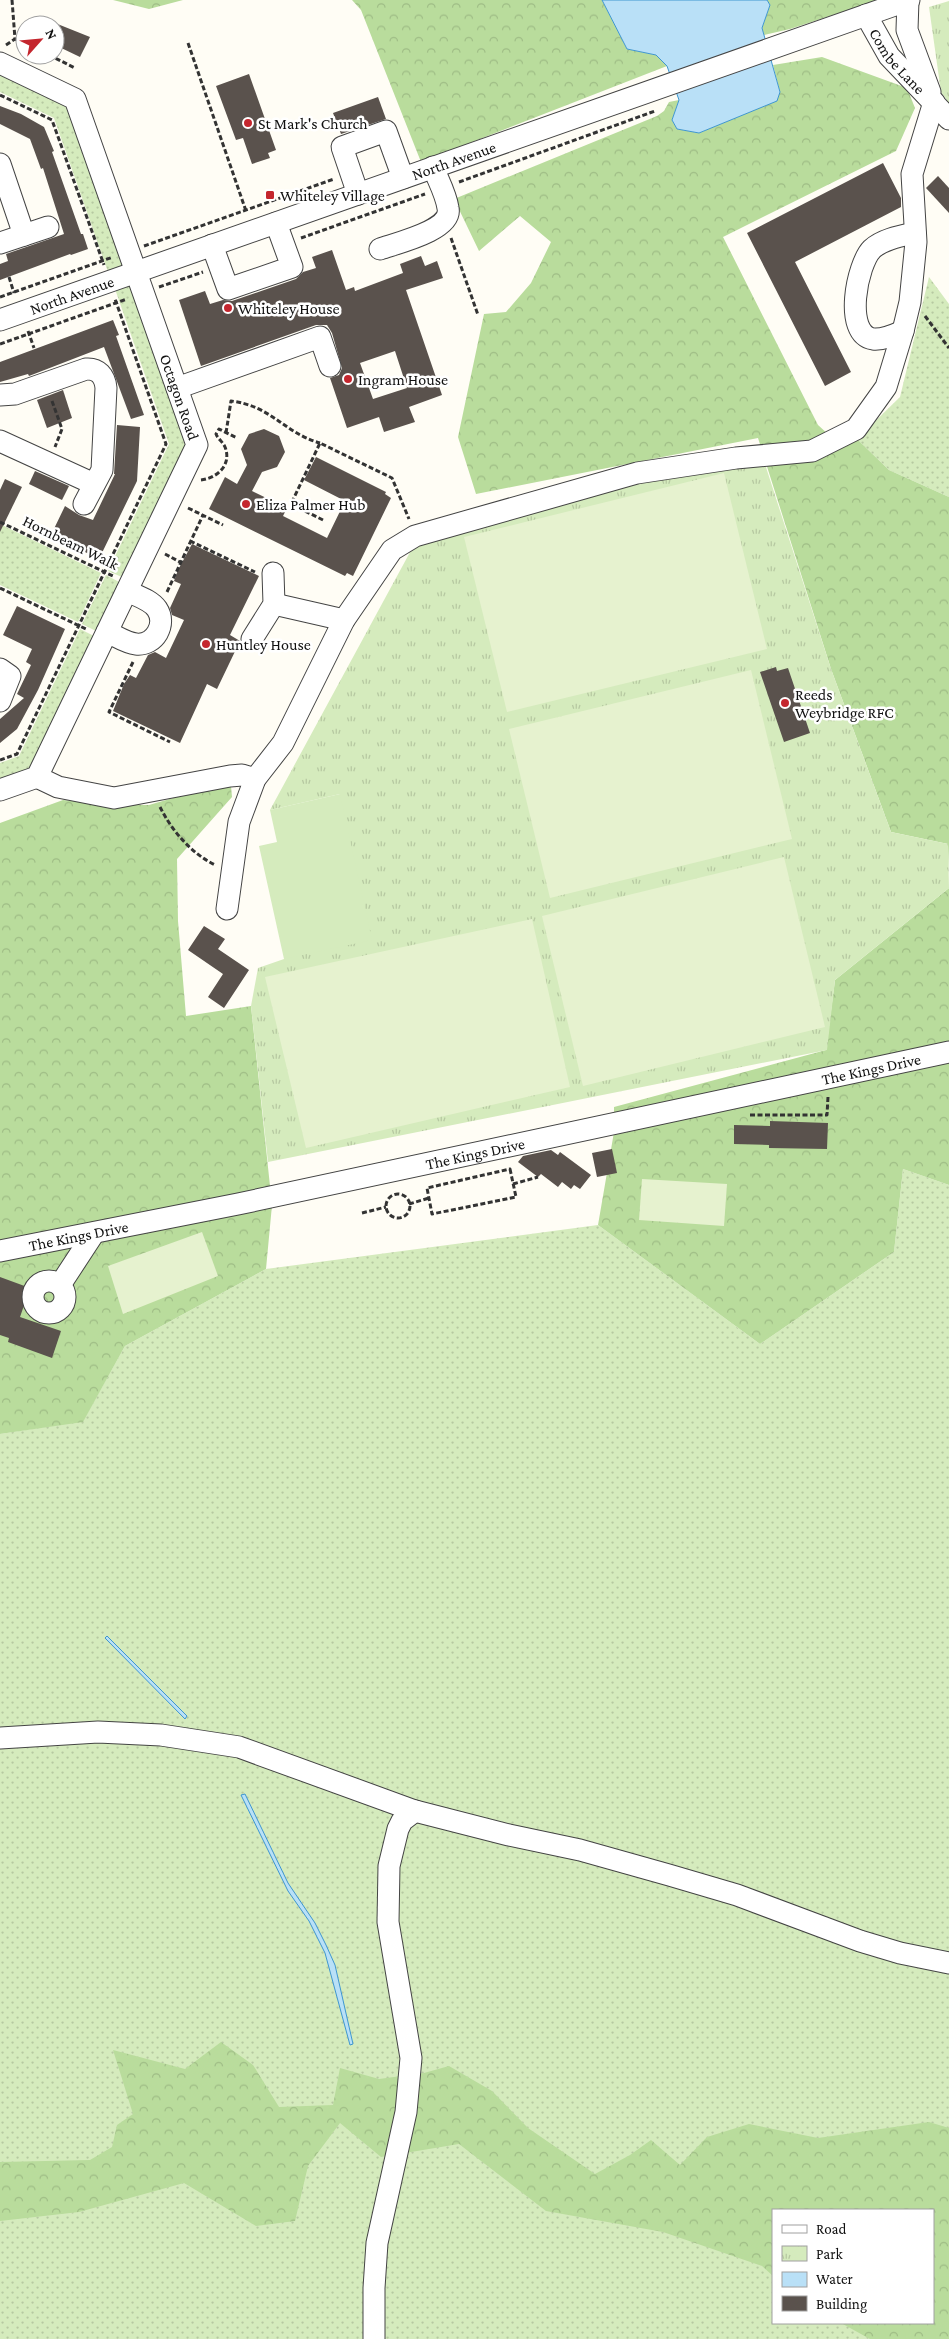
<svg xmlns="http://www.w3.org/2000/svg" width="949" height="2339" font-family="'Crimson Pro',serif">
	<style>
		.grass { fill: url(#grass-dots); fill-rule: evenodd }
		.forest { fill: url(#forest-crowns) }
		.park { fill: url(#park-tufts) }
		.garden { fill: #d5ebbd }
		.pitch { fill: #e6f2cf }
		.water { fill: #b9e0f7; stroke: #3f96cf }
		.building { fill: #5a524d; fill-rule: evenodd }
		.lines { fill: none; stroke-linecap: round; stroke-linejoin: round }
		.minor-casing { stroke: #444; stroke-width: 23 }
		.path { stroke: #333; stroke-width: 3; stroke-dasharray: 5 2.5; stroke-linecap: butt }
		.minor { stroke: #fff; stroke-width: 21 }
		.poi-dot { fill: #c4262e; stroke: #fff; stroke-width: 2 }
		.labels { text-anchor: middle; stroke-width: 5; stroke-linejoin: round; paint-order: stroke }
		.street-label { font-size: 16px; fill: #111; stroke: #fff }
		.poi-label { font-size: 16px; fill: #111; stroke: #fff; text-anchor: start }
	</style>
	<defs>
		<pattern id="grass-dots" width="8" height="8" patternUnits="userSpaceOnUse" patternTransform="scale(1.25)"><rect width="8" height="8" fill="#d5ebbd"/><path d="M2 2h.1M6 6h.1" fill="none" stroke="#b6c8a1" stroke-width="1.8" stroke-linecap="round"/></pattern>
		<pattern id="forest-crowns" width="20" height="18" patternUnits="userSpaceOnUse" patternTransform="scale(1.25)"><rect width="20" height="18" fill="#b9dc9c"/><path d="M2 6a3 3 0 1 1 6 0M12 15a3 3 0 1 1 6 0" fill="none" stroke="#9ebc85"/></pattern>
		<pattern id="park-tufts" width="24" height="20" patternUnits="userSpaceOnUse" patternTransform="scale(1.25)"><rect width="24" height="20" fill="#d5ebbd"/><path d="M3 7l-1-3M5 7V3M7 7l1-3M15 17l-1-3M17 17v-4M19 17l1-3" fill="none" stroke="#b6c8a1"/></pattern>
	</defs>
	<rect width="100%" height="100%" fill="#fffdf5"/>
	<g class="grass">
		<path d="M0,72L69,105L124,261L122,267L108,272L54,118L0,92Z"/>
		<path d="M929,277L949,304V497L889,470L857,439L900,397Z"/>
		<path d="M131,285L188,444L124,578L108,571L169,444L115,289Z"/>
		<path d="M0,524L101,573L78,622L0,585Z"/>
		<path d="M106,575L121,583L98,632L82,624Z"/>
		<path d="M80,629L96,637L32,771L0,781V763L19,756Z"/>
		<path d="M903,1169L949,1185V2339H0V1434L83,1421L125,1346L266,1269L598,1225L760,1344L894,1252ZM773,2210H933V2323H773Z"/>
	</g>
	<g class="forest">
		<path d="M113,0H183L149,9Z"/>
		<path d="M352,0H602L627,49L656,55L667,66L421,162L361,10Z"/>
		<path d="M767,0H879L790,29L764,35L762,28L770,5Z"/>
		<path d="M822,57L907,88L915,108L896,151L723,237L818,425L829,435L857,439L889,470L949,497V875L948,844L891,832L831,669L758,438L476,494L458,437L484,314L506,312L531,283L551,242L520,216L479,251L454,199L657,116L664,111L669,102L679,100L672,120L677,129L699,133L776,101L780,92L773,65Z"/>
		<path d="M221,784L231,786L232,797L177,859L178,921L186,1016L251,1006L272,1205L266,1269L125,1346L83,1422L0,1434V823L63,800L113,805H149Z"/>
		<path d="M949,888V1185L903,1169L894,1252L760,1344L598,1225L614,1132V1107L826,1050L835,980Z"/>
		<path d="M221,2042L253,2065L279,2107L333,2105L340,2068L379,2079L424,2073L449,2066L492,2091L528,2128L595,2174L630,2155L651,2140L680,2165L707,2137L749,2124L818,2138L929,2122L949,2128V2339H870L841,2323H933V2210H773V2276L762,2266L663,2232L546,2211L459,2144L381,2157L340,2123L308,2166L295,2221L256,2226L184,2183L79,2212L0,2221V2162L90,2160L112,2147L117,2125L133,2114L113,2050L185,2069Z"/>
	</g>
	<g class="park">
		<path d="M949,1V103L941,92L929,7Z"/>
		<path d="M764,461L831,669L891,832L948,844L949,888L835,980L827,1050L268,1162L251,1006L258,968L284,959L340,794L270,810L415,543L631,483Z"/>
	</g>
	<path class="garden" d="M340,794L372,940L284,959L259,846L277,842L270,810Z"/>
	<g class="pitch">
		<path d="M724,473L767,649L507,712L464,537Z"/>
		<path d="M751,670L792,839L550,898L509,729Z"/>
		<path d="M784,857L825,1027L583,1086L542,916Z"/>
		<path d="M532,919L570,1087L306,1148L265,977Z"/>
		<path d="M642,1179L727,1184L724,1226L639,1220Z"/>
		<path d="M202,1232L218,1276L123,1314L108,1266Z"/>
	</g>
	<g class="water">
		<path d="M602,0H767L770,5L762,28L780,92L777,101L699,133L677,129L672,120L679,100L667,66L656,55L627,49Z"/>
		<path d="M107,1636L187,1716L185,1719L105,1638Z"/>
		<path d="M245,1794L288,1883L315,1923L326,1945L335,1965L353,2044L350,2045L325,1953L309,1921L288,1891L241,1795Z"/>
	</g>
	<g class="building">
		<path d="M55,23L90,37L80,57L55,45Z"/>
		<path d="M249,74L276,150L268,153L270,158L252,164L243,138L236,140L216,86Z"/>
		<path d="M378,97L386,119L341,134L333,113Z"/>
		<path d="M0,106L21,114L44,127L54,151L52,152L81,234H83L88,249L71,255L70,254L0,280V264L8,261L6,254L64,234L43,168L41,169L30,139L0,124Z"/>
		<path d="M883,163L901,198V207L795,262L851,372L825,386L747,233Z"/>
		<path d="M938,176L949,188V213L926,188Z"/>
		<path d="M332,250L346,290L354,287L355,291L403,273L400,264L421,256L425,266L437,261L443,278L406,290L442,395L409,407L415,422L384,432L379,417L347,428L330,378L339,375L342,368L332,333L327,325H316L201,366L179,300L205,291L210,304L223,300L232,301L296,279L303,272L316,268L312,257ZM395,351L407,388L373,399L360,363Z"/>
		<path d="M113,320L119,335L116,336L144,415L131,419L104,347L29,376L28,374L0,382V362Z"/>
		<path d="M63,390L72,418L47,428L37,400Z"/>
		<path d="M117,425L140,427L137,481L99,559L51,535L65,506L79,515L93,520L115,474H114Z"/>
		<path d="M264,429L279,436L285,452L277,467L262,472L252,491L287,508L283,516L327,538L345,501L304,480L316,457L386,492L385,494L391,498L353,576L347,573L345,576L209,509L225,477L237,484L247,465L241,449L249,434Z"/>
		<path d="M35,471L69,486L62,500L29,484Z"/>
		<path d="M5,479L22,487L0,532V490Z"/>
		<path d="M192,544L259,576L230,635L240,641L217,689L207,684L180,743L113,711L124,684L130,675L136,678L148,655L155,652L166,658L184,620L172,615L170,608L181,584L174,581L178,570Z"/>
		<path d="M17,606L65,629L38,690L17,729L0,743V719L24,698L17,694L31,665L26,662L32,649L3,635Z"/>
		<path d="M776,667L777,671L788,668L810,733L784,742L760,672Z"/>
		<path d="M204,926L225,939L218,949L249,970L224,1008L208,997L223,974L188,950Z"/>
		<path d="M770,1121L828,1123L827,1149L769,1148V1145L734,1144V1125L770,1126Z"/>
		<path d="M612,1149L617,1173L597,1177L592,1153Z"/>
		<path d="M551,1150L558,1155L560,1152L591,1175L580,1189L574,1185L571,1189L562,1182L558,1187L541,1174L538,1177L518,1162L523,1156Z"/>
		<path d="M0,1277L30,1288L20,1317L61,1331L52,1358L8,1342L9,1338L0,1335Z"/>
	</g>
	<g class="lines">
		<g class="minor-casing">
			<g id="minor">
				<path d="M908,0L907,30L930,92"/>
				<path id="s1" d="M866,15L889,56L949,119"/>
				<path id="s2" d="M0,63L75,99L197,445L37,777L0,790"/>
				<path d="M0,164L24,235"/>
				<path d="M358,194L342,147L386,131L403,178"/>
				<path d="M0,243L48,227"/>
				<path d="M212,245L228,289L292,267L276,223"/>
				<path d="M380,249C397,243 453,230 448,208C446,194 438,180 433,167"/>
				<path id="s3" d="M0,320L909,0"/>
				<path d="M903,331C894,335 883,340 873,339C843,334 857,264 872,249C883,239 901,236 915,233"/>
				<path d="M177,388L320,337L330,366"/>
				<path d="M0,395L15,394L86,369C98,368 105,376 106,388L102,470L84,504"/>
				<path d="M0,441L94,484"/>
				<path d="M274,604L344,620"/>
				<path d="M107,632C116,636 126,643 136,644C155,646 167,624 157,609C151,600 137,596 127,591"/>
				<path d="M252,639L274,604L273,573"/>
				<path d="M0,669L10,676L0,701"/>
				<path d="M37,777L58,787L114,798L230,776L242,775L255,779"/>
				<path d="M227,909L239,822L255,779L283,743L344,620L392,550L415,536L637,473L736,458L812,451L856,429L886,387L903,331L910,302L916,242L912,174L934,102"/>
				<path id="s4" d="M0,1251L238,1204L949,1052"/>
				<circle cx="49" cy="1297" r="16"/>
				<path d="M60,1285L94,1233"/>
				<path d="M0,1738L98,1732L161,1735L239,1747L415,1811L509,1835L580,1850L669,1875L737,1895L860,1941L900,1953L949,1963"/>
				<path d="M374,2339V2288L377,2243L406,2112L411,2058L388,1922L389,1866L398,1829L402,1821L415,1811"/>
			</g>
		</g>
		<g class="path">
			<path d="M12,0L15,39L25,43"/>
			<path d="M188,43L246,211"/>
			<path d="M6,45L15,39"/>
			<path d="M49,55L75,68"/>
			<path d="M0,95L52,120L104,265"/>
			<path d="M459,182L655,111"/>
			<path d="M301,238L425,194"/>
			<path d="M451,238L478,315"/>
			<path d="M144,246L334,179"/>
			<path d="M9,277L14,293"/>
			<path d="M159,287L203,272"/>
			<path d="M0,297L113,257"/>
			<path d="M925,316L949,348"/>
			<path d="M28,331L34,348"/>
			<path d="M0,344L127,299"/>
			<path d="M52,401L62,429L55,447"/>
			<path d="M226,433L231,401C272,406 284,433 320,443"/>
			<path d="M201,480C218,478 232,464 225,447C223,442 218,439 216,434L219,429L237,438"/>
			<path d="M188,508L223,525"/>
			<path d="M323,520L291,504L320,443L392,478L409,519"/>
			<path d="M0,522L115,577"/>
			<path d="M190,541L255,572"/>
			<path d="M165,554L180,562"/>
			<path d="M0,588L88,630"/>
			<path d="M167,592L203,515"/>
			<path d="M133,662L109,712L170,742"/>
			<path d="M0,760L17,754L166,444L115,299"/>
			<path d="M160,807C172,831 191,853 215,865"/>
			<path d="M750,1115H827L828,1097"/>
			<path d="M510,1169L516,1197L432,1214L427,1188Z"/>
			<path d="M513,1184L538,1177"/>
			<circle cx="398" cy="1206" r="12"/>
			<path d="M409,1204L429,1198"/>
			<path d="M362,1213L386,1207"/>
		</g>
		<use href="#minor" class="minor"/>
	</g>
	<g class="poi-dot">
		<circle cx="248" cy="123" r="5"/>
		<rect x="265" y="190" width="10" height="10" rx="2.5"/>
		<circle cx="228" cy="308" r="5"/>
		<circle cx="348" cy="379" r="5"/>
		<circle cx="246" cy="504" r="5"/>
		<circle cx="206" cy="644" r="5"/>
		<circle cx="785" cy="703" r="5"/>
	</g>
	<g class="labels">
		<g class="street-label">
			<text dy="6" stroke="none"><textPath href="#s1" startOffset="56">Combe Lane</textPath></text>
			<text dy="6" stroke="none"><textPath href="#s3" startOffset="481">North Avenue</textPath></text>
			<text dy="6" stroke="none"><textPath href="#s3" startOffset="76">North Avenue</textPath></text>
			<text dy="6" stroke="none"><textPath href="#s2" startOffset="399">Octagon Road</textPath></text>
			<text transform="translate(71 542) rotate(26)" y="6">Hornbeam Walk</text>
			<text dy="6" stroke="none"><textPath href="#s4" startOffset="890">The Kings Drive</textPath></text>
			<text dy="6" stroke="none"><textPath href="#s4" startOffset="485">The Kings Drive</textPath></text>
			<text dy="6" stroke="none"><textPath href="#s4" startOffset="80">The Kings Drive</textPath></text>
		</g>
		<g class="poi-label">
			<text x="258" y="129">St Mark's Church</text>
			<text x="280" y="201">Whiteley Village</text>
			<text x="238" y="314">Whiteley House</text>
			<text x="358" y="385">Ingram House</text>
			<text x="256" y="510">Eliza Palmer Hub</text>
			<text x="216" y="650">Huntley House</text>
			<text x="795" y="700">Reeds<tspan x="795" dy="18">Weybridge RFC</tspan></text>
		</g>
	</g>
	<rect x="772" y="2209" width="162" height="115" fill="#ffffff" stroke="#a0a0a0"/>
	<rect x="782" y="2225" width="25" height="8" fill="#ffffff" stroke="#a0a0a0"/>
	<text x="816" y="2234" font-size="15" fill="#111111">Road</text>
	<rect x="782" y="2246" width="25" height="15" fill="url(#park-tufts)" stroke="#a0a0a0"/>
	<text x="816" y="2259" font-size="15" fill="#111111">Park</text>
	<rect x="782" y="2272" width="25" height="15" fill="#b9e0f7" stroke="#a0a0a0"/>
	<text x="816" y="2284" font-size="15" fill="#111111">Water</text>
	<rect x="782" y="2296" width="25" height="15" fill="#5a524d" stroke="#a0a0a0"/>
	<text x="816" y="2309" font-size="15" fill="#111111">Building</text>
	<g transform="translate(40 40) rotate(63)"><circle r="24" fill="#ffffff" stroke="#a0a0a0"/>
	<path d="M0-4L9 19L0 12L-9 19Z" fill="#c4262e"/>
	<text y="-8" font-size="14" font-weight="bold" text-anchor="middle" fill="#111111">N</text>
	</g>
</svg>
